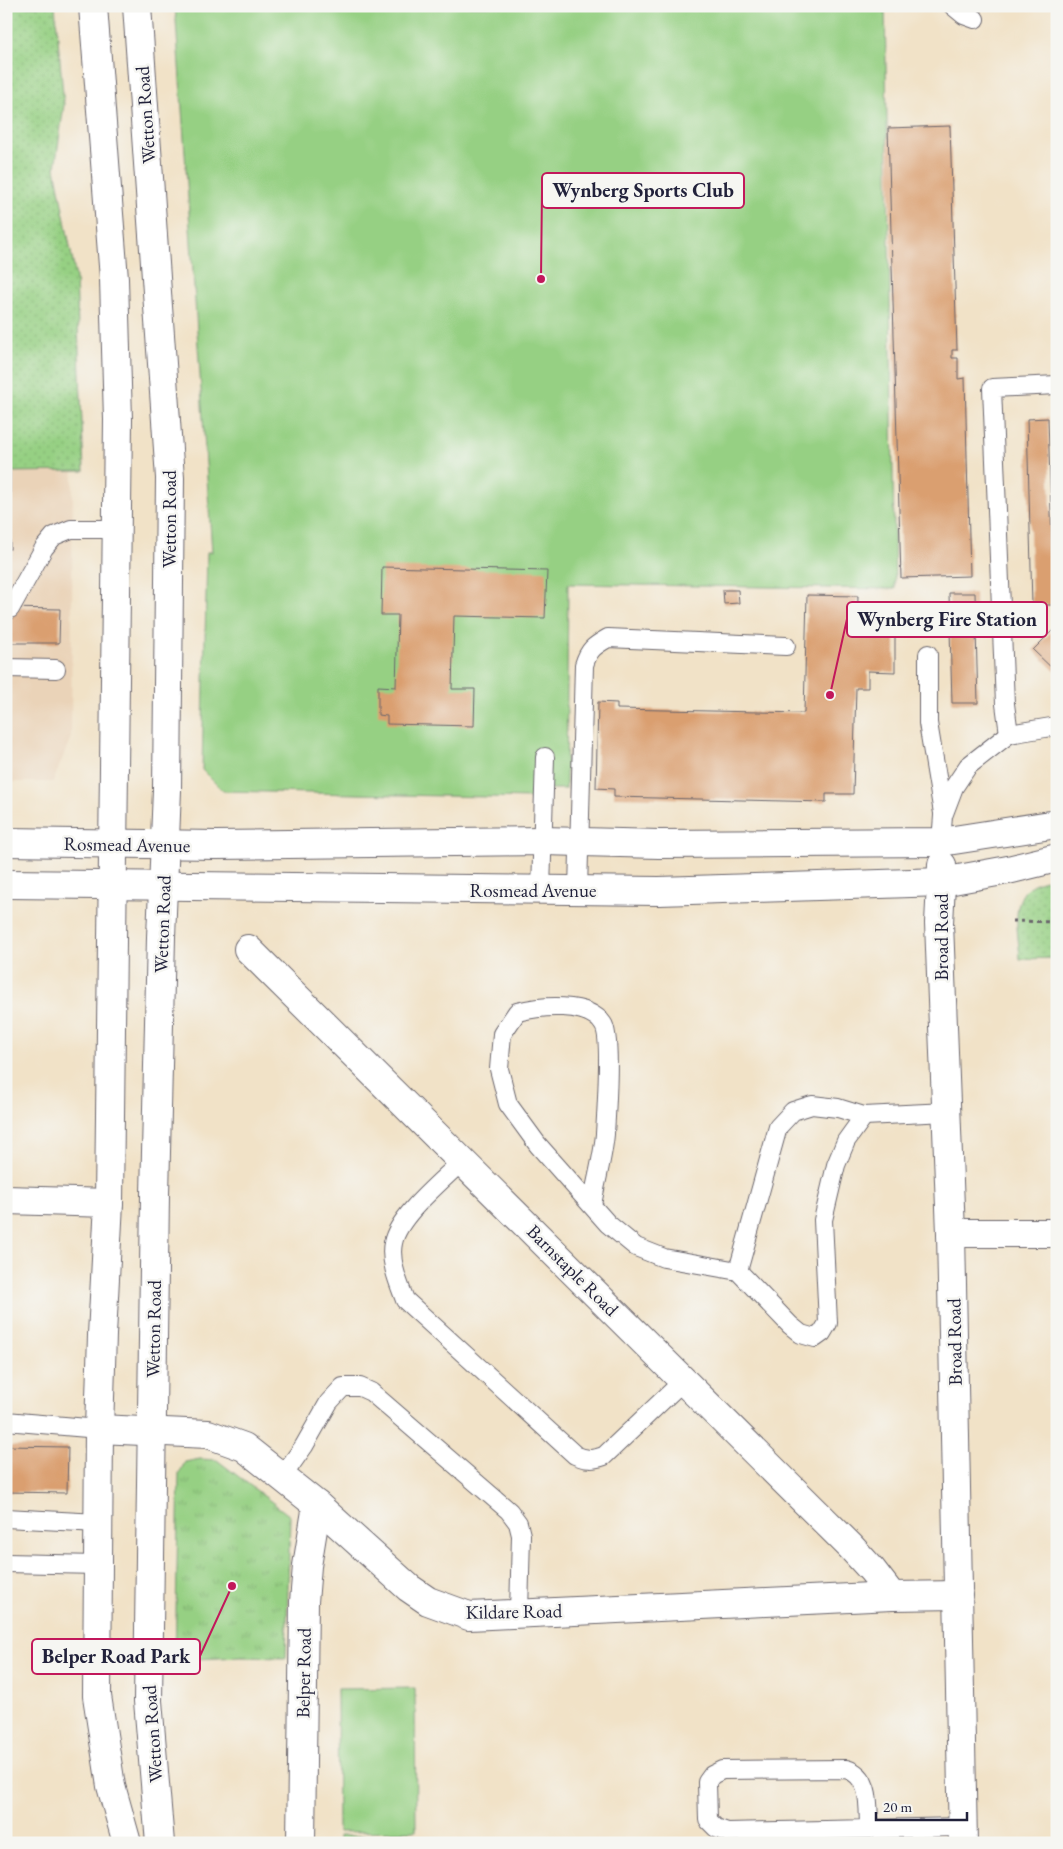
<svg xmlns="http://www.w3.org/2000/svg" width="1063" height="1849" font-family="'EB Garamond',serif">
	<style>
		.built { fill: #ead3b8 }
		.grass { fill: url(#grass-dots); stroke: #5c795f }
		.park { fill: url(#park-tufts); stroke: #5c795f }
		.garden { fill: #96d083; stroke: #5c795f }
		.building { fill: #da9f70 }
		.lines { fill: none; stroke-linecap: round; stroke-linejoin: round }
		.lane-casing { stroke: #6a656c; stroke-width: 20 }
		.street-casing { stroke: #6a656c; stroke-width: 30 }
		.secondary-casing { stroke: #6a656c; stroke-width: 30 }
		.path { stroke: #6a656c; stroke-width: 3; stroke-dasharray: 4 4; stroke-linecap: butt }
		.lane { stroke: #fff; stroke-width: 18 }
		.street { stroke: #fff; stroke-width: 28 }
		.secondary { stroke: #fff; stroke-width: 28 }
		.labels { text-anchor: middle; stroke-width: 5; stroke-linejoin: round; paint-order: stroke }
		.street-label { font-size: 19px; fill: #22223b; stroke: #f6f6f2 }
		.leader { fill: none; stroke: #c2185b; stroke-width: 2 }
		.callout-dot { fill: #c2185b; stroke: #f6f6f2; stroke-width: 2 }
		.callout { fill: #f6f6f2; stroke: #c2185b; stroke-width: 2 }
		.callout-label { font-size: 20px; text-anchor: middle; font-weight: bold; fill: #22223b }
	</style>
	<defs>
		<pattern id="grass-dots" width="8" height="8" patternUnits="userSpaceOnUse" patternTransform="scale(1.25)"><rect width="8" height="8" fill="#96d083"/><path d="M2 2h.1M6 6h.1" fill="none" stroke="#81b272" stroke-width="1.8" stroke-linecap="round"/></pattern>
		<pattern id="park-tufts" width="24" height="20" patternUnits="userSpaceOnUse" patternTransform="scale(1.25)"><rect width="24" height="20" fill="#96d083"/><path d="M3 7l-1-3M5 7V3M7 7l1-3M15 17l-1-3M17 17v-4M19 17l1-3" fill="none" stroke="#81b272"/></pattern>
	</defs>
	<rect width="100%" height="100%" fill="#f6f6f2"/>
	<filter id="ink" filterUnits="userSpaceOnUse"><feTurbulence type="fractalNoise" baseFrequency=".02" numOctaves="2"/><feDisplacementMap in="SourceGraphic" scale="10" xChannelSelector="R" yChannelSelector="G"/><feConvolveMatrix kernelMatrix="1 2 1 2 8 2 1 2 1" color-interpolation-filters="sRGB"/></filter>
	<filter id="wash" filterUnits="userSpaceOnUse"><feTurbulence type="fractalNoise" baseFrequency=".0096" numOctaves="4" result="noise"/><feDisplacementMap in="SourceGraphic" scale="20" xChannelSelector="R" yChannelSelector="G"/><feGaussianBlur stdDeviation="1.12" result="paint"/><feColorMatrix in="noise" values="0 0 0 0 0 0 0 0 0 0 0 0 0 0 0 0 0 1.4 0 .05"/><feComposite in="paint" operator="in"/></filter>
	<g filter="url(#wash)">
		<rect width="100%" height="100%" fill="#f1e2c7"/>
		<path class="built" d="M6,472H73L71,737L53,782H6Z"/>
		<g class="grass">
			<path d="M6,6H55L64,105L55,168L76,278L84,471L6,472Z"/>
			<path d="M1057,877V958L1020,959C1019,937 1010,904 1028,888C1035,881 1048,880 1057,877Z"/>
		</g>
		<path class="park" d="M200,1459L217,1460L290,1516L286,1658L240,1657L175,1660L179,1474L185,1462Z"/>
		<g class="garden">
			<path d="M175,6H885L895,589L568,584L566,789H531V798L223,791L202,770L207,552H212Z"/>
			<path d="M415,1688L416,1831L338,1832L337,1689Z"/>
			<rect x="339" y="1836" width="77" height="7"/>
		</g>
		<g id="blocks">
			<g class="building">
				<path d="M950,126L957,350H952V358H958V379L965,378L970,576L901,578L888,128Z"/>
				<path d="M1048,418L1054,605H1032L1027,419Z"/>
				<rect x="6" y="473" width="4" height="76"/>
				<path d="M382,567L547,571L545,618L454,616L452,689H475L474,726L387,724V716L378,715V686L396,687L398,615H381Z"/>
				<path d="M723,590H738L739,603L724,604Z"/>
				<path d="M949,593H975L978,703H952Z"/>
				<path d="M807,595L858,596L857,630L895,631V672L868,671V688H856L853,794H826V802L614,797V789L596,788L598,702L617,703V709L804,713Z"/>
				<path d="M6,608L60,609L59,643H6Z"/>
				<path d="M1057,626V673L1033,650Z"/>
				<path d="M6,1446L68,1447L67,1493L6,1492Z"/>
			</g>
		</g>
	</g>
	<g filter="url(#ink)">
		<use href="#blocks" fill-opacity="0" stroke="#6a656c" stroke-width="1"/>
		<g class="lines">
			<g class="lane-casing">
				<g id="lane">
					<path d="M953,6L964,15L975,19"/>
					<path d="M10,609L44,548L54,536L71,529H117"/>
					<path d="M928,654V723L943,813"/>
					<path d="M6,668L56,669"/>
					<path d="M1009,734L1005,704L992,388L1057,385"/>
					<path d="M941,842L943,816L954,787L968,766L1009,734L1057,726"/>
					<path d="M541,890L545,757"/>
					<path d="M578,890L584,665C589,649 594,646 608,638L786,646"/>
					<path d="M462,1161C442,1181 398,1216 393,1243C389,1261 399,1284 405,1300L575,1455C586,1460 593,1460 604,1456L684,1380"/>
					<path d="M592,1205C596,1181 603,1157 605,1134C606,1115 612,1036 603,1024C588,1001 540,1006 517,1012L502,1034L499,1069L508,1104L538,1145L608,1224L636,1247L664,1258L738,1271L790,1325L801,1334L815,1338L822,1333L828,1323L823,1220L836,1165L846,1141L864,1116"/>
					<path d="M738,1271L778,1127L793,1111L812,1105L838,1108L864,1116L947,1112"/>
					<path d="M6,1421L99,1429"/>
					<path d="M282,1477L304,1446L329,1402L343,1387H360L371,1392L509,1511L518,1523L521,1535L519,1613"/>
					<path d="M6,1518L98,1523"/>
					<path d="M6,1563L98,1565"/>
					<path d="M869,1829C868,1807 872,1776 846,1769L722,1770L712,1775L707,1782L708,1820L716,1828L727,1832L962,1827"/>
				</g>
			</g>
			<g class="street-casing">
				<g id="street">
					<path d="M248,949L850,1546L872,1570L892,1596"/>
					<path d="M6,1200L109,1203"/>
					<path d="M951,1233H1057"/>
					<path d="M99,1429L208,1434L244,1447L317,1505L409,1588L428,1601L469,1616L892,1596L959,1595"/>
					<path d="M301,1843L304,1602L307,1566L317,1505"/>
				</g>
			</g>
			<g class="secondary-casing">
				<g id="secondary">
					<path d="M93,6L114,279L118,420L109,1203L102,1335L99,1429L97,1696L111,1786L127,1843"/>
					<path d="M137,6L170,478L167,790L161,937L155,1195L148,1701L160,1843"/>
					<path d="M6,842L216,845L543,841L659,844L941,842L1057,824"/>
					<path d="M942,865L939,923L951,1233L963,1843"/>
					<path d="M6,884L659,891L942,882L1008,870L1057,858"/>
				</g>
			</g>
			<path class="path" d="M1012,921L1057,922"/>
			<use href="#lane" class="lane"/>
			<use href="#street" class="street"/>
			<use href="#secondary" class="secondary"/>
		</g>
	</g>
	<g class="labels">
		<g class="street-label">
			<text transform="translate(145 115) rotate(-94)" y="7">Wetton Road</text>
			<text transform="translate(169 519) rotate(-90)" y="7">Wetton Road</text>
			<text transform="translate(127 844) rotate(1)" y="7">Rosmead Avenue</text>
			<text x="533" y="897">Rosmead Avenue</text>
			<text transform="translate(162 924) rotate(-88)" y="7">Wetton Road</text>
			<text transform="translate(941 937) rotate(-90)" y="7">Broad Road</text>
			<text transform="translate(573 1270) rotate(45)" y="7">Barnstaple Road</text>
			<text transform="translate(153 1329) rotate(-89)" y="7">Wetton Road</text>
			<text transform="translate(954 1342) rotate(-91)" y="7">Broad Road</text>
			<text transform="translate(514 1611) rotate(-1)" y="7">Kildare Road</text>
			<text transform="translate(303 1673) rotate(-89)" y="7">Belper Road</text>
			<text transform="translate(152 1734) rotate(-94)" y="7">Wetton Road</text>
		</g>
	</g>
	<path class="leader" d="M541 279L542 190M830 695L847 619M232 1586L200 1656"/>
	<g class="callout-dot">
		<circle cx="541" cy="279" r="5"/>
		<circle cx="830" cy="695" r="5"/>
		<circle cx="232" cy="1586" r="5"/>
	</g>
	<g class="callout">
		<rect x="542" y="173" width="202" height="35" rx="5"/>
		<rect x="847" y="602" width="200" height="35" rx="5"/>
		<rect x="32" y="1639" width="168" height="35" rx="5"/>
	</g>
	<g class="callout-label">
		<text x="643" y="197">Wynberg Sports Club</text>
		<text x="947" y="626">Wynberg Fire Station</text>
		<text x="116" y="1663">Belper Road Park</text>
	</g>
	<rect width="1063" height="1849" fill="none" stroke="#f6f6f2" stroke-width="25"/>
	<path d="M876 1812v8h91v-8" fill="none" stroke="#22223b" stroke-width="2.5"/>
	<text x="883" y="1812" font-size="15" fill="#22223b" stroke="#f6f6f2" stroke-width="4" paint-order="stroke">20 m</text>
</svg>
